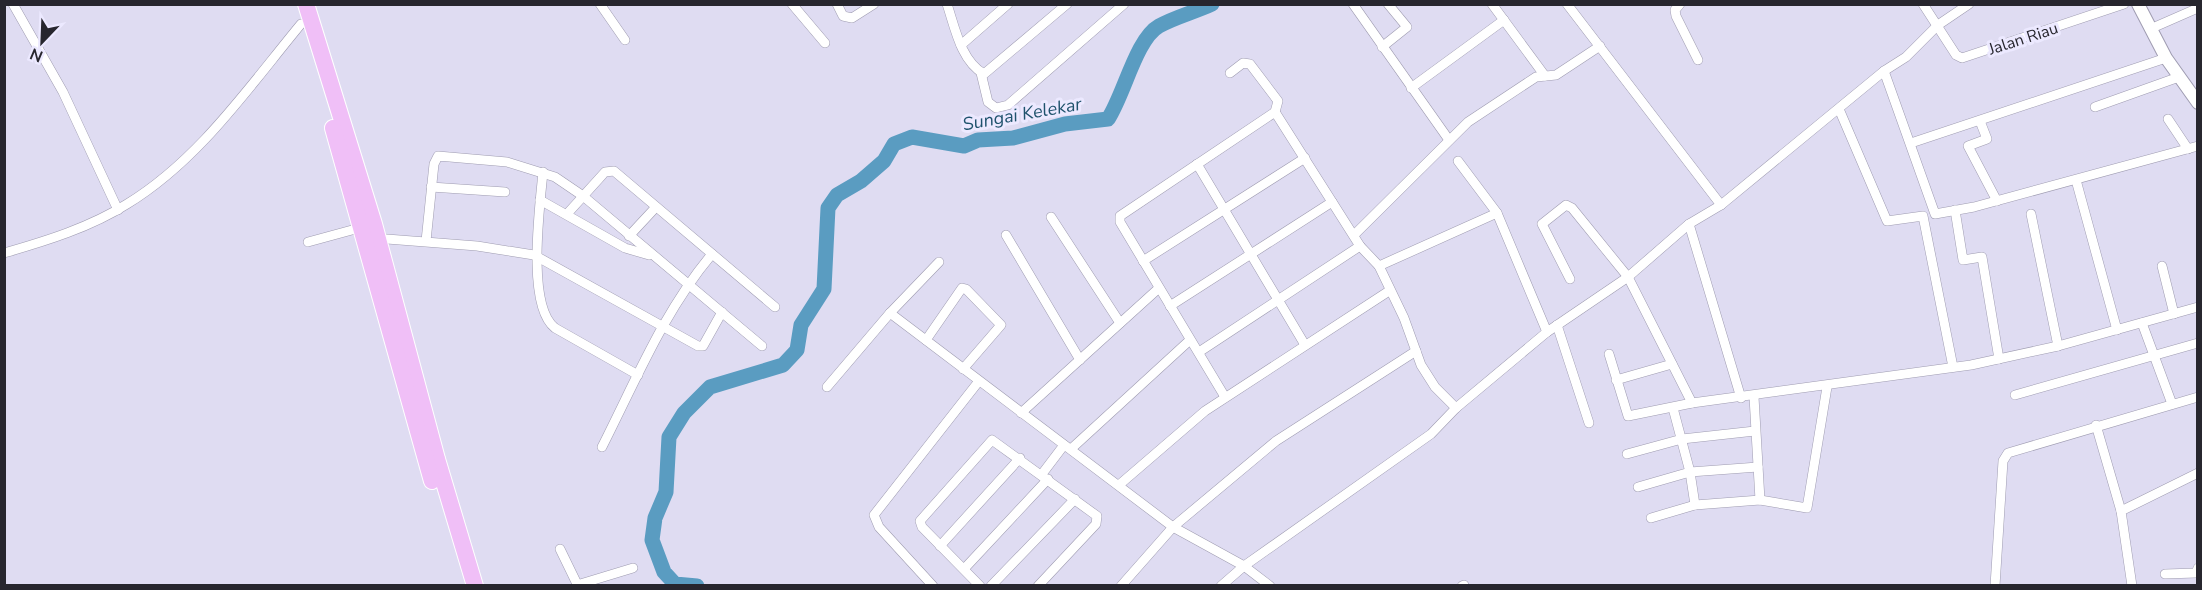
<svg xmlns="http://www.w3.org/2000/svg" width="2202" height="590" font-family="'Nunito Sans',sans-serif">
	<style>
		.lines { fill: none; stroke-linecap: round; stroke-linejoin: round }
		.river { stroke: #5a9cc1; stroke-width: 15 }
		.street-casing { stroke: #9f9cb1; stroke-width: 10 }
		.secondary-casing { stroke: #9f9cb1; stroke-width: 14 }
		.highway-casing { stroke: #fff; stroke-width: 18 }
		.street { stroke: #fff; stroke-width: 9 }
		.secondary { stroke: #fff; stroke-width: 12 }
		.highway { stroke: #f0bff7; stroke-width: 16 }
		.labels { text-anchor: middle; stroke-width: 6; stroke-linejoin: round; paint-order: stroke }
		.street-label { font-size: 16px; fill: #27262e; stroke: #ece9ff }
		.water-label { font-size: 18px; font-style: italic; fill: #1f526d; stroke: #ece9ff }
	</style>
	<rect width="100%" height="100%" fill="#dfdcf2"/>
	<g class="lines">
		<path class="river" d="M697,586L675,584L664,572L652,540L655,518L666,492L669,437L684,413L710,387L783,365L797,350L801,325L824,289L828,208L837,195L861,181L884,161L894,144L912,137L964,146L978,140L1013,138L1065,124L1108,119C1124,95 1136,39 1159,26C1175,17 1195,12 1212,4"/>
		<g class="street-casing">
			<g id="street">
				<path d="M13,4L63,92L118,210"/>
				<path d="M600,4L625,40"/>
				<path d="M792,4L825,43"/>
				<path d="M837,4L843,16L852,18L874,4"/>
				<path d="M947,4C955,28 961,61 984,74L1067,4"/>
				<path d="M1353,4L1449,140"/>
				<path d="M1492,4L1545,76"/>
				<path d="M1567,4L1721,205"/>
				<path d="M1680,4L1675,10L1676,16L1698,60"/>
				<path d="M1923,4L1956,55L1962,58L2124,4"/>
				<path d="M2150,29L2198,8"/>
				<path d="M961,45L1008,4"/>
				<path d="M1382,47L1407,27L1388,4"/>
				<path d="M1884,71L1935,214L1974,207L2198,146"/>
				<path d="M981,73L988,102L996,108L1008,105L1124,4"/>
				<path d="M1230,73L1243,63L1250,64L1278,101L1275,112"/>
				<path d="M1411,88L1504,20"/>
				<path d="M2095,107L2179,77"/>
				<path d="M1839,109L1887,221L1923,216L1953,367"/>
				<path d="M2168,119L2188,149"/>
				<path d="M1980,121L1987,139L1968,146L1997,201"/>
				<path d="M1911,143L2166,58"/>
				<path d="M1458,161L1497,213"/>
				<path d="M1197,164L1305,345"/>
				<path d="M543,172C540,205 526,306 555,328L638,375"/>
				<path d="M2076,180L2117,330"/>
				<path d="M431,187L505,192"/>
				<path d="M540,200L625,248L649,255"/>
				<path d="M1955,210L1963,260L1982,257L1999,359"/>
				<path d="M567,214L605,172L614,171L775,307"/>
				<path d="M2031,214L2058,346"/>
				<path d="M1051,217L1120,323"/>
				<path d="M1689,224L1741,398"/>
				<path d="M1006,235L1080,360"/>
				<path d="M1354,235L1468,122L1536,77L1556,75L1600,46"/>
				<path d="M629,236L656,207"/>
				<path d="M374,238L477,246L534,255L698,346H703L722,312"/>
				<path d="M426,241L434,164L438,156L507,162L555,177L583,196L762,346"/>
				<path d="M308,242L363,227"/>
				<path d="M4,253C46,241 91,227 127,204C199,160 248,88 301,24"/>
				<path d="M1143,261L1305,158"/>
				<path d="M1379,266L1497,213L1547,332"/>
				<path d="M2162,266L2174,314"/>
				<path d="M1570,279L1542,224L1566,205L1572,208L1628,277L1692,403"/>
				<path d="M1170,306L1332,202"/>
				<path d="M890,313L1173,527L1244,566L1270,586"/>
				<path d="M2142,323L2172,404"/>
				<path d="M1557,325L1589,423"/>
				<path d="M926,340L962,288L966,289L1001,325L963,369"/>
				<path d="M1199,352L1360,246"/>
				<path d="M1609,354L1628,416L1692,403L1971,365L2058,346L2198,307"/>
				<path d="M1616,380L1672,364"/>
				<path d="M827,387L890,313L939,262"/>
				<path d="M2015,395L2198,343"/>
				<path d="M1225,397L1120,222V216L1275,112L1360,246L1379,266L1404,318L1421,365L1435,387L1456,408"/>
				<path d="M1754,397L1760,500"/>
				<path d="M1673,408L1690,472L1695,505"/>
				<path d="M1021,413L1159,288"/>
				<path d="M2096,425L2121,511"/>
				<path d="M602,447C636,380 664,311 712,254"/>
				<path d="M1071,449L1190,340"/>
				<path d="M1627,454L1682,439L1755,431"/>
				<path d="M1042,474L1064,445"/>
				<path d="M1119,485L1205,411L1389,291"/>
				<path d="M1638,487L1690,472L1758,467"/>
				<path d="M1651,518L1695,505L1760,500L1807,508L1827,387"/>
				<path d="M940,546L1020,458"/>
				<path d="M560,549L578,586"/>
				<path d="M964,569L1048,479"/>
				<path d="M2165,574L2196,573L2198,568"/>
				<path d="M577,585L633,568"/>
				<path d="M933,586L879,527L874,515L979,381"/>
				<path d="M980,586L922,527L920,521L992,440L1097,516L1096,524L1038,586"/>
				<path d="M991,586L1075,499"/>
				<path d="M1121,586L1173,527L1276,441L1416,351"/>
				<path d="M1221,586L1244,566L1431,434L1456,408L1547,332L1628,277L1689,224L1721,205L1884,71L1906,57L1938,25L1969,4"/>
				<path d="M1462,586L1464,585"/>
				<path d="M1995,586L2003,461L2008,453L2198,397"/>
				<path d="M2132,586L2121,511L2198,473"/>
			</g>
		</g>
		<g class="secondary-casing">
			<path id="secondary" d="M2138,4L2166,58L2198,103"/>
		</g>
		<g class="highway-casing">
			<g id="highway">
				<path d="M306,4L374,224L437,459L475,586"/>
				<path d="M333,128L432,481"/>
			</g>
		</g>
		<use href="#street" class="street"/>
		<use href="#secondary" class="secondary"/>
		<use href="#highway" class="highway"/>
	</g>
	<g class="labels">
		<g class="street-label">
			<text transform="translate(2023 38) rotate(-18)" y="6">Jalan Riau</text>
		</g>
		<g class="water-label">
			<text transform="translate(1022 114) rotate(-10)" y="6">Sungai Kelekar</text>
		</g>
	</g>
	<rect width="2202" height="590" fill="none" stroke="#27262e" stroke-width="12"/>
	<g transform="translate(42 42) rotate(203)" stroke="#ece9ff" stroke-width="4.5" paint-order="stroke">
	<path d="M0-4.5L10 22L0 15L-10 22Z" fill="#27262e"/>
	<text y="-9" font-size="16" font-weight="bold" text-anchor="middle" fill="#27262e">N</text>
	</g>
</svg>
